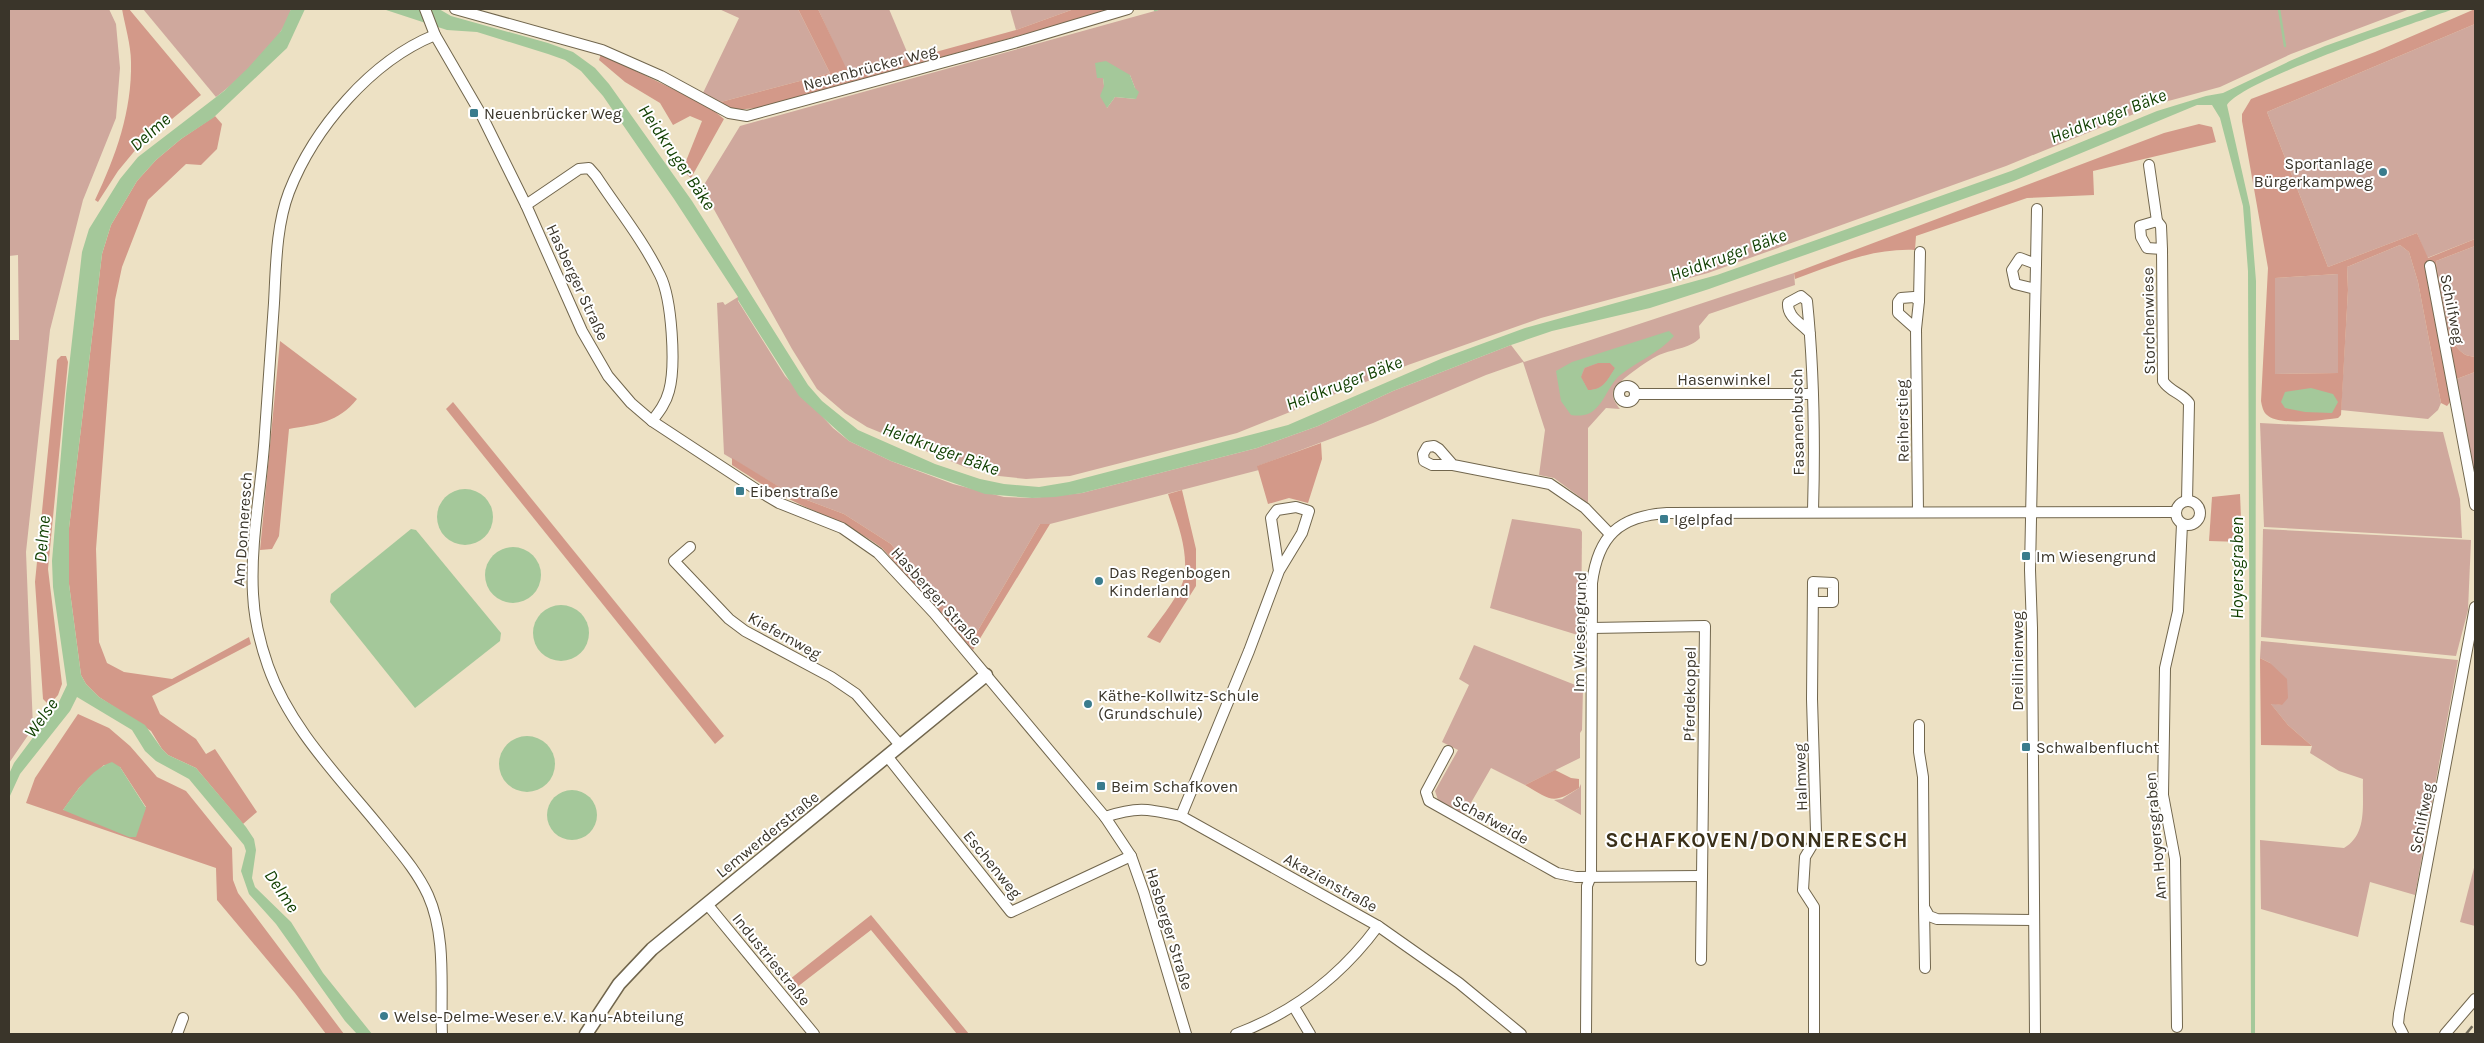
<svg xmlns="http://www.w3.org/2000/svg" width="2484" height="1043" font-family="Karla,sans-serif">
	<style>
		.green { fill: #cfa89d; fill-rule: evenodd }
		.forest { fill: #d39989; fill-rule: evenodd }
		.water { fill: #a4c89a; fill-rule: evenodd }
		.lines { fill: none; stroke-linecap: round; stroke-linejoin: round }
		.stream { stroke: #a4c89a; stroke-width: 2.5 }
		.minor-casing { stroke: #71664d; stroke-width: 12 }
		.tertiary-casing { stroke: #71664d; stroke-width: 15 }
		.minor { stroke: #fff; stroke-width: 10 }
		.tertiary { stroke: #fff; stroke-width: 12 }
		.rail { stroke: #726b5a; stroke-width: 2.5; stroke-dasharray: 10 5; stroke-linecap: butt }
		.poi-dot { fill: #3a7c8d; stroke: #fff; stroke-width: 2 }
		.labels { text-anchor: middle; stroke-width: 4; stroke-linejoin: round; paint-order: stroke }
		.street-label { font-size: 16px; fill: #3a352a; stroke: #fff }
		.poi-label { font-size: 16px; fill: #3a352a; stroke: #fff; text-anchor: start }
		.water-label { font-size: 18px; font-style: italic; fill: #103f00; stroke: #fff }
		.district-label { font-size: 21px; font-weight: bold; letter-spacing: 1px; fill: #3a3019; stroke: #fff }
	</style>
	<rect width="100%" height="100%" fill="#ede1c4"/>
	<g class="green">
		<path d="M9,9H109L116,24L120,68L116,118L83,200L50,330L26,552L33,728L9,763V340H19L18,255L9,256Z"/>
		<path d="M143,9H291C285,38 240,79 216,97Z"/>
		<path d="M719,9H798L830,73L717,103L702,95L739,18Z"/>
		<path d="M818,9H889L910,59L847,72Z"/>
		<path d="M1010,9H1074L1016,30Z"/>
		<path d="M1162,9H2410L2291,54L2220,87L2161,103L2006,166L1708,273L1541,318L1408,365L1237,433L1070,476L1026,479L999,476L965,467L867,427L845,413L817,389L792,349L702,188L740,126ZM1130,75L1135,88L1136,99L1115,97L1107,108L1103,78Z"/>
		<path d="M2475,24V239L2427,258L2417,233L2328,267L2267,112Z"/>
		<path d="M2400,245L2409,252L2418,282L2441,403L2438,410L2428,419L2341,410L2348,290L2347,267Z"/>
		<path d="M2475,246V357C2472,356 2467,356 2464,354C2442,339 2440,285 2436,261Z"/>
		<path d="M1794,273L1795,285L1709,314L1699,326L1700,338C1689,349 1671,349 1657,356C1649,360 1614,383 1613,392C1612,398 1616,404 1620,409L1606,408L1588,428V503L1554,478L1539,475L1545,430L1523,362L1486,375L1373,423L1258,466L1259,470L1050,524H1040L977,632L936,603L891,544L844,514L791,494L724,454L717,303L723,302L725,305L738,297V301L785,376L833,428L849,441L891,461L953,484L1004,497L1032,498L1082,493L1257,448L1318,426L1393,391L1511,345L1524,362Z"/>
		<path d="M2338,274V373L2275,374V278Z"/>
		<path d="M2475,372V482L2454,380Z"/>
		<path d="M2260,423L2443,432L2460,499L2462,538L2264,527Z"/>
		<path d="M1512,519L1580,529L1582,532L1581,636L1490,608Z"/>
		<path d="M2263,529L2471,540L2468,610L2456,656L2261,637Z"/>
		<path d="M2261,641L2458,660L2415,895L2370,882L2358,937L2261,909L2260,840L2344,848C2368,834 2362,804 2363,779L2339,771L2310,753L2312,746L2288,725L2270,703L2282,705L2270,663L2260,658Z"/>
		<path d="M1474,645L1583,688L1582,730L1580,733V758L1525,785L1491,768L1464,815L1438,800L1435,791L1458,750L1442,742L1469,685L1459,679Z"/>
		<path d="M1581,784V815L1554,800L1562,799L1579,788Z"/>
		<path d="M2475,864V926L2460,922Z"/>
	</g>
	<g class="forest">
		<path d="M122,9H129L201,95L137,148L118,171L98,202L95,200C116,156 132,111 131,62C131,45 125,26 122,9Z"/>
		<path d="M798,9H818L848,72L910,59L1016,30L1074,9H1115L758,108L732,110L717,103L830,73Z"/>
		<path d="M2475,9V24L2267,112L2328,267L2417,233L2428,258L2475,239V246L2436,261C2440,285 2442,339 2464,354C2467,356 2472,356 2475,357V372L2454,380V397L2447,406L2441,403L2418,282L2409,252L2400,245L2347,267L2348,290L2341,415L2338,418C2323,420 2278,426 2267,415C2263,412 2262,406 2261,401L2268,268L2242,121V114L2251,99L2375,52ZM2338,274V373L2275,374V278Z"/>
		<path d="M601,54L708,106L724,119L691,178L682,171L702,121L690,116L673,125L660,103L625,82L599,60Z"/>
		<path d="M215,116L222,124L217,149L201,165L186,164L148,200L122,267L115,300L96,549L99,642L107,663L124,672L172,679L249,637L251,644L152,696L160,714L196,739L206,754L215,749L257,812L243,824L196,768L168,755L162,749L151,731L99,697L86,684L81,675L69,584V528L102,254L111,225L137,181L156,160L181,139Z"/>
		<path d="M2199,124L2212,127L2216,142L2093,171L2094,195L2027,198L1916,236L1915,250C1872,248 1834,265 1795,279L1794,273L2164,133Z"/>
		<path d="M280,341L357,399C338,423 317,424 289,429L279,536L272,549L260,550Z"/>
		<path d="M61,356H66L68,362L48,569L62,684L58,695L51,703H47L43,699L35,582L57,360Z"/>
		<path d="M1598,363H1610L1615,368C1607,381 1603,390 1588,390L1581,377L1585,368Z"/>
		<path d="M453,402L724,736L715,744L446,409Z"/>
		<path d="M1321,443L1322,459L1308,503L1289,498L1268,504L1257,466Z"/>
		<path d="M732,458L791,494L844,514L891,544L936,603L977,632L1040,524H1050L973,650L882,548C853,526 821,515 789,499C769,490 751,477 732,465Z"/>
		<path d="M1182,490L1196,549V586L1160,643L1147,637C1157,623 1182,593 1184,577C1189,550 1176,519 1168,494Z"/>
		<path d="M2240,494L2242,542L2209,541L2212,497Z"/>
		<path d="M2260,658L2270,663L2287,679L2288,698L2282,705L2271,704L2288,725L2312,746L2261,745Z"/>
		<path d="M78,714L109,728L130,746L157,777L186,791L232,848L233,880L238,893L344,1034H326L295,993L217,900L216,868L26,803L35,778ZM104,765L120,767L146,807L63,810L79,788Z"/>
		<path d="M1555,770L1571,778L1579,779V788C1552,805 1551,800 1525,785Z"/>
		<path d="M871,915L969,1034H957L871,930L792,991L785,983Z"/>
	</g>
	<g class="water">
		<path d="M291,9H305L287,48L213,118L181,139L156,160L137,181L111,225L102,254L69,528V584L81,675L86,684L99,697L145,725L162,749L168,755L196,768L246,827L254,839L256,850L252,878L255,887L291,922L323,973L372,1034H357L345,1021L276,924L249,894L241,871L246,851L244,845L189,779L156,761L145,751L132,730L77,697L70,711L20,774L9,798V774L14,763L58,704L67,685L53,587L52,561L66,394L82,252L89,229L120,179L138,157L224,91L248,68L281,31Z"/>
		<path d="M383,9H439L451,16L548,43L573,52L595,68L609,84L692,201L808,385L822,401L858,430L935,464L980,479L1004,484L1039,487L1069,482L1288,425L1443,358L1525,328L1717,275L2011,171L2157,111L2206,96L2223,93L2292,60L2325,46L2430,9H2454C2417,22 2242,80 2227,105L2250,207L2256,281L2255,1034H2251L2248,271L2243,206L2220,118L2212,105H2197L2014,181L1709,289L1650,308L1552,331L1511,345L1393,391L1318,426L1257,448L1082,493L1055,497L1032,498L985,494L891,461L849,441L799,396L738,300V297L674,199L603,96L581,71L565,60L548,54L477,32L447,30Z"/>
		<path d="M1106,61L1130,75L1135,88L1139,92L1136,99L1115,97L1107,108L1100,96L1104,86L1103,78H1097L1095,63Z"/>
		<path d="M1669,331L1674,336C1658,354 1637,361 1619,376C1608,386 1604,405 1590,413C1584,416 1577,416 1571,415L1561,401L1556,371L1572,362ZM1598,363H1610L1615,368C1607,381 1603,390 1588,390L1581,377L1584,368Z"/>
		<path d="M2311,388L2333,394L2338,402L2332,413L2305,412L2285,408L2281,402L2285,392Z"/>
		<circle cx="465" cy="517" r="28"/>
		<path d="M411,529L416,530L501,633L500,641L415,708L330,602L331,594Z"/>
		<circle cx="513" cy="575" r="28"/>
		<circle cx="561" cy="633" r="28"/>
		<circle cx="527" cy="764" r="28"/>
		<path d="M112,762L120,767L146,808L136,837H129L63,810C76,792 91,769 112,762Z"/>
		<circle cx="572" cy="815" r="25"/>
	</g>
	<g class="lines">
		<g class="stream">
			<path d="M2279,9L2285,46"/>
			<path d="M1155,10L1158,9"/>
		</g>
		<g class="minor-casing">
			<g id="minor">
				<path d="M425,9L435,35L482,116L526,205L582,331L608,376L631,403L652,421L757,490L779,503L842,528L878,553L934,613L1105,817L1131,856L1144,893L1186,1034"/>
				<path d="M455,9L602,50L661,76L729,113L747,116L1014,43L1128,9"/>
				<path d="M435,35C371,61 314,128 289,192C276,226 276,267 274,303C271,346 268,389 265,432C262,486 250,540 253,594C254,618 260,643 268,666C290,729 341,779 383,831C399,851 417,871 428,895C447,937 440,990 442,1034"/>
				<path d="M2149,165L2157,221"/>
				<path d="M526,205L579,169L589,168L596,176C617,208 643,240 660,275C672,299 676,366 669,391C666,403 659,412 652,421"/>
				<path d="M2162,249L2161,226L2157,221L2140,226L2141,237L2147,248L2162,249L2163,381C2170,392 2182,393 2189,403L2187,501"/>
				<path d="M2036,264L2037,209"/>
				<path d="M2430,266L2475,505"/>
				<path d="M1919,301L1920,252"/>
				<path d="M1916,329L1898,313V302L1901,298L1914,297L1919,301L1916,329L1918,512"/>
				<path d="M1810,333C1801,323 1787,317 1788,303L1801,296L1807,301C1814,370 1815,441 1813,511"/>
				<circle cx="1627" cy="394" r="8"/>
				<path d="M1635,394H1812"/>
				<path d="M1453,465H1432L1424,461L1423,454L1427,447L1434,446L1439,449L1453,465L1550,484L1585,508L1610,534"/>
				<circle cx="2188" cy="513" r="12"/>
				<path d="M690,547L674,561L729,619L745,631L831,677L856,694L900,745"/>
				<path d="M1813,602H1833V583L1813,582L1812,699L1816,832L1814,842L1805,857L1803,890L1814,907V1034"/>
				<path d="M1592,628L1705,626L1701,960"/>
				<path d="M1919,725V752L1923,777L1924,907L1929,916L1937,919L2033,920"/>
				<path d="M1448,751L1426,792L1429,801L1557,873L1576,877L1700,876"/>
				<path d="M887,756L1011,912L1131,856"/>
				<path d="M1181,816L1249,651L1279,571L1271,518L1277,510L1296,507L1309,511L1302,533L1279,571"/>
				<path d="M1105,817C1138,806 1148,809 1181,816L1378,926L1459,983L1521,1034"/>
				<path d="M707,904L814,1034"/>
				<path d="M1924,908L1925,968"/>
				<path d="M1294,1007L1310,1034"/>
				<path d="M2177,1027L2175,859L2163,795L2165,668L2178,611L2182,524"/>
				<path d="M177,1034L183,1018"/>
				<path d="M1236,1034C1295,1012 1341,976 1378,926"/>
				<path d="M1586,1034L1587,886L1591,876L1592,583C1598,536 1619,516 1667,513L2176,512"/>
				<path d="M2035,1034L2032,628L2030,570L2036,264L2020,258L2012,270L2015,284L2035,289"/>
				<path d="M2403,1034L2398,1024L2399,1014L2475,607"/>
				<path d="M2445,1034L2475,999"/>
			</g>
		</g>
		<g class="tertiary-casing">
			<path id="tertiary" d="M586,1034L619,984L652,949L986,675"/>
		</g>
		<use href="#minor" class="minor"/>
		<use href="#tertiary" class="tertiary"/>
		<path class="rail" d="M2466,1034L2475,1023"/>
	</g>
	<g class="poi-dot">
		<rect x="469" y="108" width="10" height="10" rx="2.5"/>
		<circle cx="2383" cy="172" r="5"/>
		<rect x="735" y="486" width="10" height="10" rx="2.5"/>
		<rect x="1659" y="514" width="10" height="10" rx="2.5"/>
		<rect x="2021" y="551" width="10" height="10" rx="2.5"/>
		<circle cx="1099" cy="581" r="5"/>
		<circle cx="1088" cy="704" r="5"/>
		<rect x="2021" y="742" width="10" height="10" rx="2.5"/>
		<rect x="1096" y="781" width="10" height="10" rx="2.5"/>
		<circle cx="384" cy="1016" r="5"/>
	</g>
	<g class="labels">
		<g class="street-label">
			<text transform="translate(870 67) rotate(-15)" y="6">Neuenbrücker Weg</text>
			<text transform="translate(578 282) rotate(65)" y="6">Hasberger Straße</text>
			<text transform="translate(2453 309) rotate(79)" y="6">Schilfweg</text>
			<text transform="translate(2148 321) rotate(-91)" y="6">Storchenwiese</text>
			<text x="1724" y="385">Hasenwinkel</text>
			<text transform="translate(1902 421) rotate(-91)" y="6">Reiherstieg</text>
			<text transform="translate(1797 422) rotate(-91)" y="6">Fasanenbusch</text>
			<text transform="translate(242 529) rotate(-86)" y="6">Am Donneresch</text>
			<text transform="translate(937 596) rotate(48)" y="6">Hasberger Straße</text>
			<text transform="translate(1579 632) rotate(-89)" y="6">Im Wiesengrund</text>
			<text transform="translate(785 635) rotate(29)" y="6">Kiefernweg</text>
			<text transform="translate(2017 661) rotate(-90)" y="6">Dreilinienweg</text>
			<text transform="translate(1689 694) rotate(-89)" y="6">Pferdekoppel</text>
			<text transform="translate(1800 777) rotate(-92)" y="6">Halmweg</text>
			<text transform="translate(2421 818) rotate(-79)" y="6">Schilfweg</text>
			<text transform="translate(1491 819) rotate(29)" y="6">Schafweide</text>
			<text transform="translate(767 834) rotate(-39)" y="6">Lemwerderstraße</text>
			<text transform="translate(2155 836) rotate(-95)" y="6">Am Hoyersgraben</text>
			<text transform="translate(993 864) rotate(51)" y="6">Eschenweg</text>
			<text transform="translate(1331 882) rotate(29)" y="6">Akazienstraße</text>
			<text transform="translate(1170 929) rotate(73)" y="6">Hasberger Straße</text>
			<text transform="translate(772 959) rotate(51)" y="6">Industriestraße</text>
		</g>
		<g class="poi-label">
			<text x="484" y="119">Neuenbrücker Weg</text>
			<text x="2373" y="169" text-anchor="end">Sportanlage<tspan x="2373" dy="18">Bürgerkampweg</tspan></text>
			<text x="750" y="497">Eibenstraße</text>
			<text x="1674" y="525">Igelpfad</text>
			<text x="2036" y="562">Im Wiesengrund</text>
			<text x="1109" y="578">Das Regenbogen<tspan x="1109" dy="18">Kinderland</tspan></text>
			<text x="1098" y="701">Käthe-Kollwitz-Schule<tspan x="1098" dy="18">(Grundschule)</tspan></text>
			<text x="2036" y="753">Schwalbenflucht</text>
			<text x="1111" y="792">Beim Schafkoven</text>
			<text x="394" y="1022">Welse-Delme-Weser e.V. Kanu-Abteilung</text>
		</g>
		<g class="water-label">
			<text transform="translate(2108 116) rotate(-21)" y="6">Heidkruger Bäke</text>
			<text transform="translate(150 132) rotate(-41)" y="6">Delme</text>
			<text transform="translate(677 157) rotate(56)" y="6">Heidkruger Bäke</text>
			<text transform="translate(1728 255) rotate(-20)" y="6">Heidkruger Bäke</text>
			<text transform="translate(1344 383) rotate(-21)" y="6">Heidkruger Bäke</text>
			<text transform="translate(941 449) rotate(20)" y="6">Heidkruger Bäke</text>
			<text transform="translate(42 539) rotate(-85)" y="6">Delme</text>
			<text transform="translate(2237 568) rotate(-90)" y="6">Hoyersgraben</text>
			<text transform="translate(41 718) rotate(-54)" y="6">Welse</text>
			<text transform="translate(282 891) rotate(56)" y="6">Delme</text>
		</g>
		<g class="district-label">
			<text x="1757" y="847">SCHAFKOVEN/DONNERESCH</text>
		</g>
	</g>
	<rect width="2484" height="1043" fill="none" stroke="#3a352a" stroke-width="20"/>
</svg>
